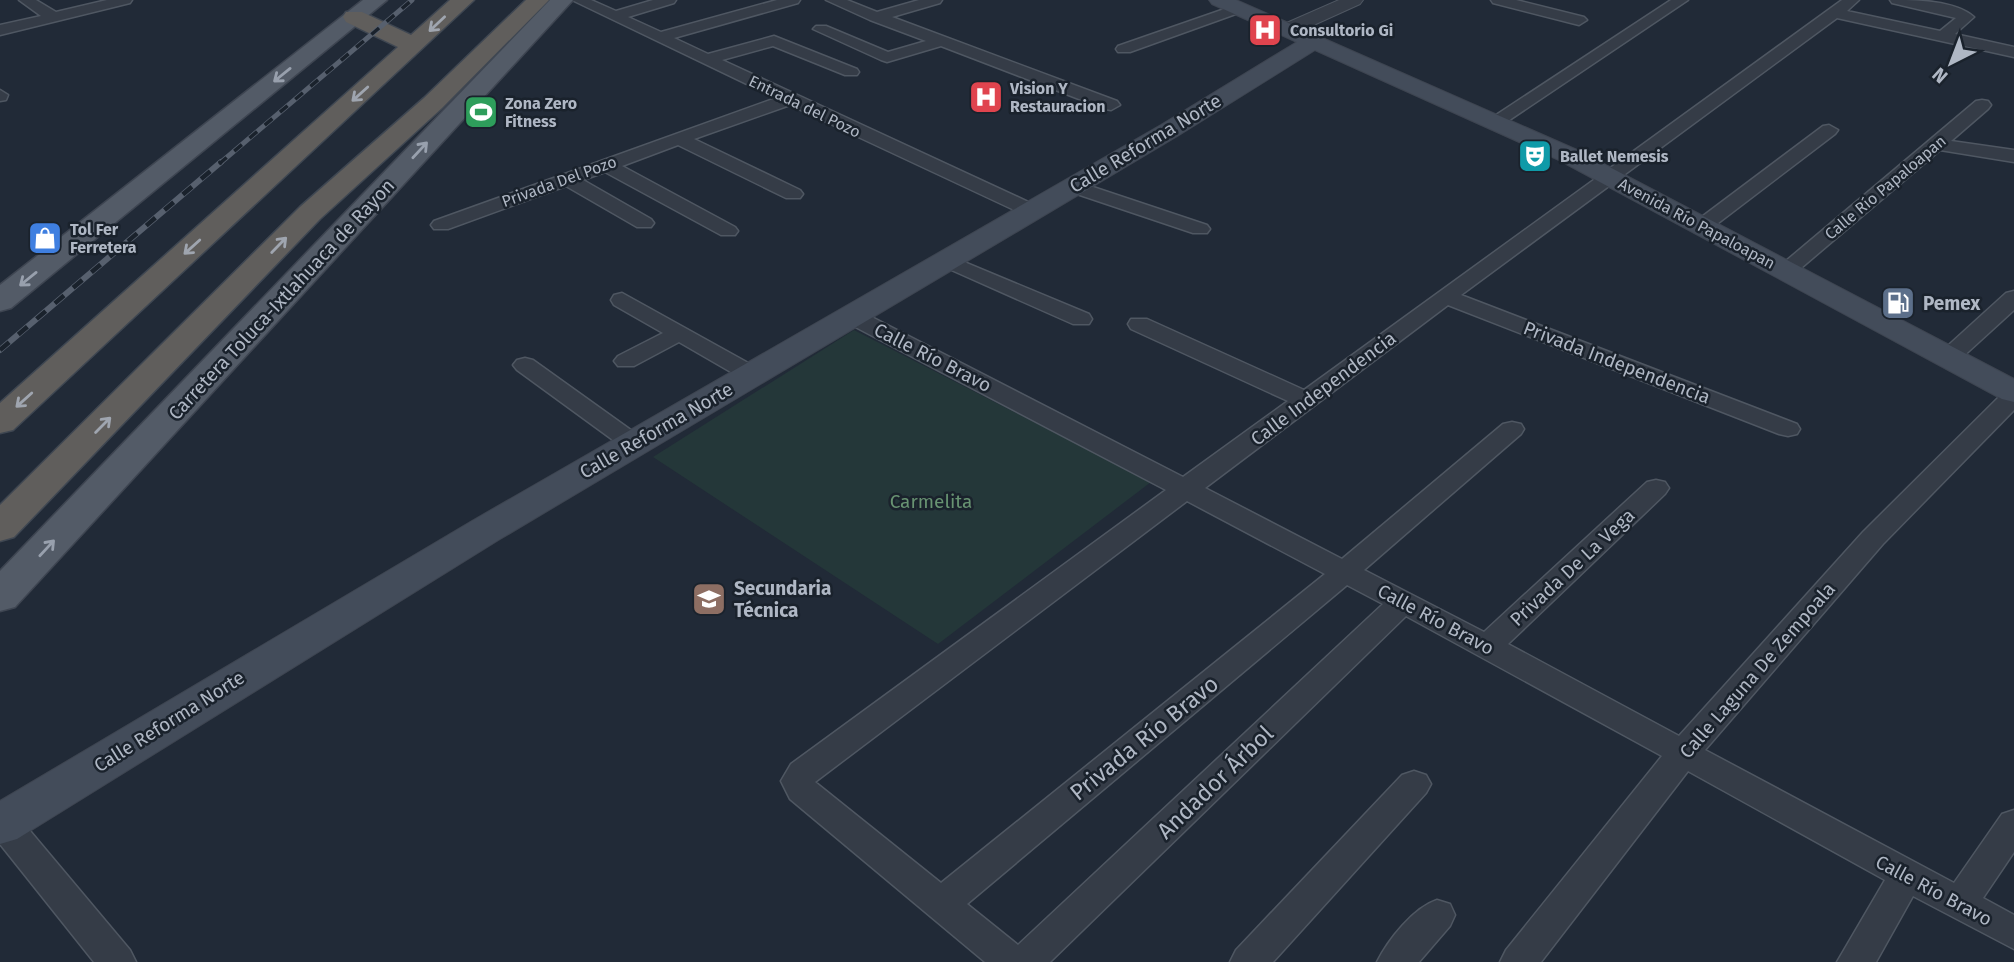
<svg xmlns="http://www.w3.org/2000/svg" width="2014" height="962" font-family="'Fira Sans',sans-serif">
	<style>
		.green { fill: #243739 }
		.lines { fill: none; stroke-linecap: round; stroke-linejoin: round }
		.minor-casing { stroke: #4f5762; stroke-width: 3 }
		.tertiary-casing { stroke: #4f5762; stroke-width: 2 }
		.secondary-casing { stroke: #3e4551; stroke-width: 2 }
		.primary-casing { stroke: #3e4551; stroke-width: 3 }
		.trunk-casing { stroke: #3f4752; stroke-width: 3 }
		.minor { fill: #353c47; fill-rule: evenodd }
		.tertiary { fill: #353c47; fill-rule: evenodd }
		.secondary { fill: #434c5a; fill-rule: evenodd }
		.primary { fill: #535b67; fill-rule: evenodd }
		.trunk { fill: #605e5c; fill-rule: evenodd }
		.rail-far1-casing { stroke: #57606e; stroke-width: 5 }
		.rail-casing { stroke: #57606e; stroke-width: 6 }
		.rail-far1 { stroke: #1a222c; stroke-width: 3.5; stroke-dasharray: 10; stroke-linecap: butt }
		.rail { stroke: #1a222c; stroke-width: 4.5; stroke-dasharray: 12; stroke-linecap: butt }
		.oneway { stroke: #9fa5af }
		.oneway2 { stroke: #98a0ad }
		.labels { text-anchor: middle; stroke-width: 5; stroke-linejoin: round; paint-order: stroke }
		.far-poi-label { font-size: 16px; font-weight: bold; fill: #afb7c4; stroke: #1a222c; text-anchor: start }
		.far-street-label { font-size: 16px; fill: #afb7c4; stroke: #1a222c }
		.street-label { font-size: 19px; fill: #afb7c4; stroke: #1a222c }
		.poi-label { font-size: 19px; font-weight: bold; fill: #afb7c4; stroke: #1a222c; text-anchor: start }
		.park-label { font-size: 19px; fill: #689372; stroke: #1a222c }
		.near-street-label { font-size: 23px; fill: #afb7c4; stroke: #1a222c }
	</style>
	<rect width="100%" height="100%" fill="#212a37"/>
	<path class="green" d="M854,330L1151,482L938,644L653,457Z"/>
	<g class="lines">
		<g class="minor-casing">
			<g id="minor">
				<path d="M19,0H36L56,12L107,0H132L130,3L0,35V25L41,16Z"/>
				<path d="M572,0H591L616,11L653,0H676L674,3L628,17L661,32L777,0H800L798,3L674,38L708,54L774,36L857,69L859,72L857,75H845L773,46L722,60L1037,206L1040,210L1037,214H1023L790,105L694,139L800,190L803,194L800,198H786L678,145L622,166L735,227L738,231L735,235H721L605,172L583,180L651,219L654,223L651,227H637L566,186L448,229H434L431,225L434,221L776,98Z"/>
				<path d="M826,0H847L877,12L919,0H942L940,3L892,17L1117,101L1120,105L1111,110L1105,109L941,46L887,62L881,60L813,29L816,26H826L888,52L926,41L870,20Z"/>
				<path d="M1491,0H1516L1584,17L1587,20L1579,25L1493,3Z"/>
				<path d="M1671,0H1688L1502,125H1490L1487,121Z"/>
				<path d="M1842,0H1859L1847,11L1940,31L1956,18L1892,3L1890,0C1915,0 1955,0 1974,17L1955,34L2014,47V57L1837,18L1461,295L1797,424L1800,429L1797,434L1788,436L1779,434L1448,305L1205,488L1342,559L1503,424L1512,422L1521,424L1524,429L1521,434L1364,570L1484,632L1647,482L1656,480L1665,482L1669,488L1665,494L1508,644L1679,736L1863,532L2005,391L2014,389V410L1883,544L1705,750L1954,883L2002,814L2014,810V852L1983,898L2014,915V949L1913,896L1876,962H1837L1885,880L1688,771L1541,962H1500L1506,950L1662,756L1406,616L1050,962H985L790,799L781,781L791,764L1166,490L844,321L841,316L844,311H860L1183,477L1288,401L1131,329L1128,324L1131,319H1147L1304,390ZM1187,501L1325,574L941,883L815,782ZM1347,585L1383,604L1018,945L967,904Z"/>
				<path d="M1239,4L1244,5L1246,8L1244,11L1130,52H1118L1116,49L1118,46Z"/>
				<path d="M0,90L8,95L6,100L0,101Z"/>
				<path d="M1982,100L1988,101L1991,105L1988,109L1951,141L2014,150V162L1940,150L1794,274H1780L1776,270L1780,266L1976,101Z"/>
				<path d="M1829,125L1838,130L1835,134L1709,230H1695L1692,226L1695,222L1823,126Z"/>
				<path d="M1072,180L1207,225L1210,229L1207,233H1193L1065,190L1062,186L1065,182Z"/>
				<path d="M945,254L1089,314L1092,319L1089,324H1073L938,264L935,260L938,256Z"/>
				<path d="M2014,291V310L1957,362H1941L1937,357L1941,352L2006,293Z"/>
				<path d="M622,293L759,369L763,374L759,379H743L679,342L634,366H618L614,361L618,356L663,333L614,305L611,300L614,295Z"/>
				<path d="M525,358L533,360L642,438L646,443L642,448L633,451L624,448L517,370L513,365L517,360Z"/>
				<path d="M1414,771L1426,775L1431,784L1426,793L1273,962H1230L1236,950L1402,775Z"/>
				<path d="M3,809L15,813L130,950L136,962H94L0,844V810Z"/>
				<path d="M1437,900L1450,904L1455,915L1450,926L1419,962H1377C1388,940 1413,908 1437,900Z"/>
			</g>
		</g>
		<g class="tertiary-casing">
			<path id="tertiary" d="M1339,0H1363L1360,4L1296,33H1282L1280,29L1282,25Z"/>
		</g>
		<g class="secondary-casing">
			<path id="secondary" d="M1209,0H1236L1577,150L2014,379V402L2002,399L1559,160L1315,50L1179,135L500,539L17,839L0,844V801L472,521L1161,125L1297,42L1212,4Z"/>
		</g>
		<g class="primary-casing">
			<g id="primary">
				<path d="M363,0H387L11,308L0,311V285Z"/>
				<path d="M550,0H573L15,607L0,611V571Z"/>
			</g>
		</g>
		<g class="trunk-casing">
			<g id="trunk">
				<path d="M450,0H474L13,430L0,433V403L398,47L346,22L343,17L346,12H362L411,35Z"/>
				<path d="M526,0H549L442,108L320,219L14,537L0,541V505L300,207L424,98Z"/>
			</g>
		</g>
		<use href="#minor" class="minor"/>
		<use href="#tertiary" class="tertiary"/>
		<use href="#secondary" class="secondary"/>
		<use href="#primary" class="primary"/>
		<use href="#trunk" class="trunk"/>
		<g class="rail-far1-casing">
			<path id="rail-far1" d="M219,164L412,0"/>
		</g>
		<g class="rail-casing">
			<path id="rail" d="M0,350L221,162"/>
		</g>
		<use href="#rail-far1" class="rail-far1"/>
		<use href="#rail" class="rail"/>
	</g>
	<defs><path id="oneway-shaft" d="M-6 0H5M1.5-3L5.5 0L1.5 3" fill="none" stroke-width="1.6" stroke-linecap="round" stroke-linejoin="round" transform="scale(1.75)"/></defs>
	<g class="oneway">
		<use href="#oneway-shaft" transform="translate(437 24) rotate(137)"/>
		<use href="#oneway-shaft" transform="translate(360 94) rotate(138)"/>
		<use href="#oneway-shaft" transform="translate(279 245) rotate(-46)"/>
		<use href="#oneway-shaft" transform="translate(192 247) rotate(138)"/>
		<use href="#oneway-shaft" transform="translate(24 400) rotate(138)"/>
		<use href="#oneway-shaft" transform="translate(103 425) rotate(-45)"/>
	</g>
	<g class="oneway2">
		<use href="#oneway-shaft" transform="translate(282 75) rotate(141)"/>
		<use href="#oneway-shaft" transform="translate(420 150) rotate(-47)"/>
		<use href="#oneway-shaft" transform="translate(28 279) rotate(141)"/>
		<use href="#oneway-shaft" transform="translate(47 548) rotate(-47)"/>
	</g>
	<defs>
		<g id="hospital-square" transform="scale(1.75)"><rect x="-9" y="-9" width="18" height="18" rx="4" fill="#e0444e" stroke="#1a222c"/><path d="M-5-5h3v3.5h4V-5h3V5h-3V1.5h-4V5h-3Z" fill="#fff"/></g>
		<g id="stadium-square" transform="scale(1.75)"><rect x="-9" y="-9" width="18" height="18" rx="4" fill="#2e9e5b" stroke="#1a222c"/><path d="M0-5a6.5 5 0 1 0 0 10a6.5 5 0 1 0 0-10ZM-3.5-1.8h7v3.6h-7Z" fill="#fff"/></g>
		<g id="theatre-square" transform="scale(1.75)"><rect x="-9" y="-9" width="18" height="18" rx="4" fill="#0f9aa8" stroke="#1a222c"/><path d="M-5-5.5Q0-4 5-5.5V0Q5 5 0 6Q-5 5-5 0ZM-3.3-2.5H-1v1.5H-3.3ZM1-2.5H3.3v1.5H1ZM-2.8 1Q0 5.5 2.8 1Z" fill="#fff"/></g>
		<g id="shop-square" transform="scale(1.75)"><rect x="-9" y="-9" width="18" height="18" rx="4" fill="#3f7fe0" stroke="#1a222c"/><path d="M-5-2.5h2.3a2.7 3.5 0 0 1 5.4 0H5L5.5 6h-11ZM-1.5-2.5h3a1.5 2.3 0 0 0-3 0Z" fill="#fff"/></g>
		<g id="fuel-square" transform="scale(1.75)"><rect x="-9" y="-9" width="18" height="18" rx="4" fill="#5c6f8a" stroke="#1a222c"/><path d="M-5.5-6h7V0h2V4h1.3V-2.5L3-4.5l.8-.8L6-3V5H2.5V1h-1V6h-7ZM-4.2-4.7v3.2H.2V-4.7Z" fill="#fff"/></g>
		<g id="school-square" transform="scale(1.75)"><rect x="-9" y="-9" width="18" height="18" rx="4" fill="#8d6e63" stroke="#1a222c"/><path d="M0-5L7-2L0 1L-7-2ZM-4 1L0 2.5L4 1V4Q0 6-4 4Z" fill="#fff"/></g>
	</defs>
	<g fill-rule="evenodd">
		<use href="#hospital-square" x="1265" y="30"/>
		<use href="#hospital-square" x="986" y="97"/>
		<use href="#stadium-square" x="481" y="112"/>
		<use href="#theatre-square" x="1535" y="156"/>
		<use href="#shop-square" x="45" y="238"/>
		<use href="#fuel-square" x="1898" y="303"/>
		<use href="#school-square" x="709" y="599"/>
	</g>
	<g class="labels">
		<g class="far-poi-label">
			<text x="1290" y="36">Consultorio Gi</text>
			<text x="1010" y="94">Vision Y<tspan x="1010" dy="18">Restauracion</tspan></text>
			<text x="505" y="109">Zona Zero<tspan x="505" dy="18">Fitness</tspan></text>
			<text x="1560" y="162">Ballet Nemesis</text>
			<text x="70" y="235">Tol Fer<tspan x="70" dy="18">Ferretera</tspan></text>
		</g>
		<g class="far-street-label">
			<text transform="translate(805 106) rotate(26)" y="6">Entrada del Pozo</text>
			<text transform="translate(559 181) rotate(-20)" y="6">Privada Del Pozo</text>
			<text transform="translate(1885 187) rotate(-40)" y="6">Calle Río Papaloapan</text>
			<text transform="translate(1697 223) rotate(28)" y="6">Avenida Río Papaloapan</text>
		</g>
		<g class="street-label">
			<text transform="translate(1145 143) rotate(-31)" y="7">Calle Reforma Norte</text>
			<text transform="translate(281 299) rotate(-47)" y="7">Carretera Toluca-Ixtlahuaca de Rayon</text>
			<text transform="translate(933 357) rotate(27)" y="7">Calle Río Bravo</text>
			<text transform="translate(1617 362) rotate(21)" y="7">Privada Independencia</text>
			<text transform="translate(1323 388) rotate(-37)" y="7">Calle Independencia</text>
			<text transform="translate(656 430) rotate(-30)" y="7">Calle Reforma Norte</text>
			<text transform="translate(1572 567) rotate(-43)" y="7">Privada De La Vega</text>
			<text transform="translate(1436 619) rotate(28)" y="7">Calle Río Bravo</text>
			<text transform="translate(1757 670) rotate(-49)" y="7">Calle Laguna De Zempoala</text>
			<text transform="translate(169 721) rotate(-32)" y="7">Calle Reforma Norte</text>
			<text transform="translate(1934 890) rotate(28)" y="7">Calle Río Bravo</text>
		</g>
		<g class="poi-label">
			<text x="1923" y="310">Pemex</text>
			<text x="734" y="595">Secundaria<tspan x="734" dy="22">Técnica</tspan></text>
		</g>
		<g class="park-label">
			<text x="931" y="508">Carmelita</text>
		</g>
		<g class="near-street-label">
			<text transform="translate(1144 738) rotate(-39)" y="8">Privada Río Bravo</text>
			<text transform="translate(1215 782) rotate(-44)" y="8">Andador Árbol</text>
		</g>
	</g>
	<g transform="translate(1951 63) rotate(222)" stroke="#1a222c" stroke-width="5" paint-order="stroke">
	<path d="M0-5L12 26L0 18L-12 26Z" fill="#afb7c4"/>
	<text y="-10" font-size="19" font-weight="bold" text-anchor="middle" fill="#afb7c4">N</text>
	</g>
</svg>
